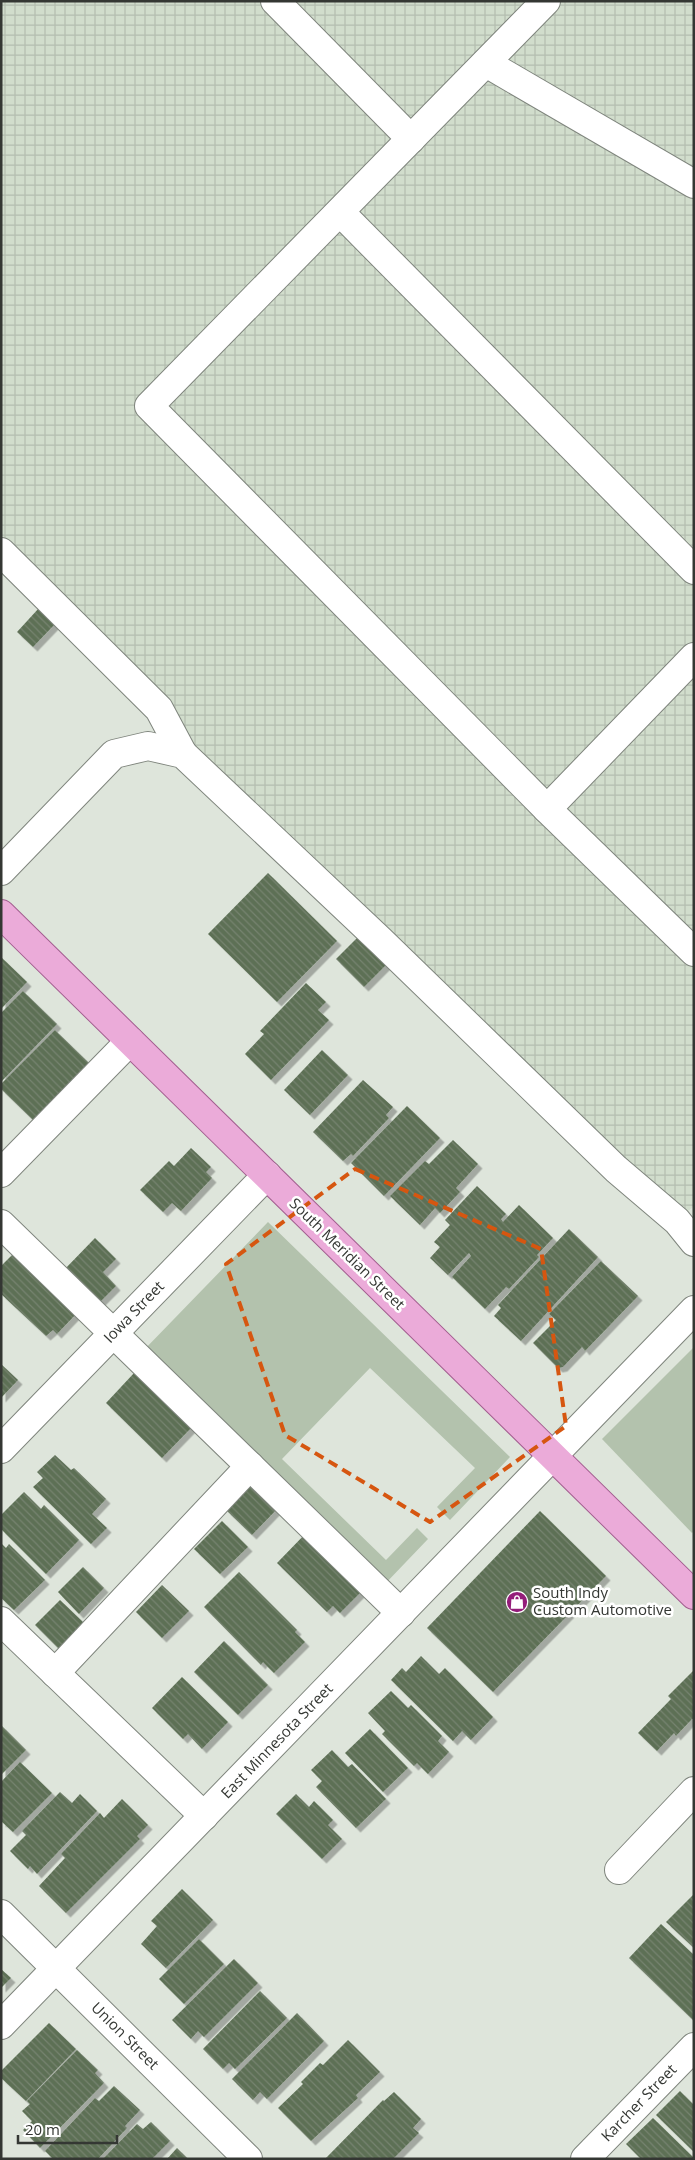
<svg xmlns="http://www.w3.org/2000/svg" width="695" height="2160" font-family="'Open Sans',sans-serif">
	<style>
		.industrial { fill: url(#industrial-grid) }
		.grass { fill: #b3c2ad }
		.building { fill: url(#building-back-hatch); filter: url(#shadow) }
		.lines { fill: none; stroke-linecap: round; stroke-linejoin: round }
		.minor-casing { stroke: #7f857d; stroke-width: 30 }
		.major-casing { stroke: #a25e8f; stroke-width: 30 }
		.minor { stroke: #fff; stroke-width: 28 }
		.major { stroke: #ebabd9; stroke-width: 28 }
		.marked { fill: none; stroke: #d65610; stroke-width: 4; stroke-dasharray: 10 6; stroke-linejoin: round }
		.labels { text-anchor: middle; stroke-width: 5; stroke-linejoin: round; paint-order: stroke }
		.street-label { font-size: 15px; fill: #343733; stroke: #fff }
		.poi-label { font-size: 15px; fill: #343733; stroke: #fff; text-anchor: start }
	</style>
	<defs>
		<pattern id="industrial-grid" width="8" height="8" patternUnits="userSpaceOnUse" patternTransform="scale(1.25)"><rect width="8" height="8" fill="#d1ddcc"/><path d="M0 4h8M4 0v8" fill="none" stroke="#b4beb0"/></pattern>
		<pattern id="building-back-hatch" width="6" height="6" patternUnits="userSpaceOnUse" patternTransform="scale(1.25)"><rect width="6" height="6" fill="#5d6f55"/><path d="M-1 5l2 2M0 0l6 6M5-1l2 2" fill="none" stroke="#768470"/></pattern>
		<filter id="shadow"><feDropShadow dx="4.5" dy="4.5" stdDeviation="0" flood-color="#0004"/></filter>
	</defs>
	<rect width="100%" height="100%" fill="#dee5db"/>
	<path class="industrial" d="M1,1H694V1206L677,1221L616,1169L1,552Z"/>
	<g class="grass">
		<path d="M268,1222L510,1457L450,1520L437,1507L475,1468L370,1368L282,1459L386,1560L417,1528L428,1539L383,1586L142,1352Z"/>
		<path d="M694,1347V1531L692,1533L602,1439Z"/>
	</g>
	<g class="building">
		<path d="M39,608L55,624L33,647L17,632Z"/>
		<path d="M268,873L337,941L277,1002L208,934Z"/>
		<path d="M361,934L389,962L364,987L336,959Z"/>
		<path d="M1,957L27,982L1,1009Z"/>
		<path d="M306,983L326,1002L318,1010L329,1020L271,1080L245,1054L264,1034L260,1031Z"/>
		<path d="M23,991L57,1024L1,1082V1013Z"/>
		<path d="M55,1030L90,1064L34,1121L1,1089V1084Z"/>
		<path d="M322,1050L348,1075L310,1115L284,1090Z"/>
		<path d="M363,1080L393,1107L386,1115L389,1118L353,1156L351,1154L343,1161L313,1132Z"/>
		<path d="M407,1106L440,1138L384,1196L351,1163Z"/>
		<path d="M453,1140L478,1164L456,1188L460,1192L440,1213L435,1208L420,1225L390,1196L425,1161L429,1164Z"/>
		<path d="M191,1148L211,1167L206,1172L212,1178L181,1211L172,1203L163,1212L140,1190L169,1161L174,1166Z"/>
		<path d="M477,1186L506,1214L501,1219L503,1222L519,1205L553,1238L537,1255L539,1257L509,1289L506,1287L485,1309L452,1277L471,1256L469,1253L448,1275L430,1258L440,1247L434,1242L450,1225L445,1220Z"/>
		<path d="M569,1229L598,1257L521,1341L494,1316L501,1308L498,1305Z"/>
		<path d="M95,1238L116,1259L103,1272L116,1286L97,1305L63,1271Z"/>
		<path d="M14,1253L77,1313L57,1334L53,1330L46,1336L1,1294V1266Z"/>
		<path d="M601,1261L638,1296L585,1351L582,1347L563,1367L558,1368L533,1343L556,1320L549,1314Z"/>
		<path d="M1,1364L18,1380L1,1398Z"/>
		<path d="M135,1372L192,1427L162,1458L106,1403Z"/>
		<path d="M55,1455L71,1470L74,1468L106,1499L92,1514L107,1528L91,1544L33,1487L43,1478L37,1472Z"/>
		<path d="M255,1481L280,1506L252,1535L226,1510Z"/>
		<path d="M24,1492L41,1509L44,1505L79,1540L46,1574L1,1529V1515Z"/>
		<path d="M540,1511L606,1576L493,1692L427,1628Z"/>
		<path d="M222,1521L248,1547L220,1574L194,1549Z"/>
		<path d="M309,1530L361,1592L340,1613L333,1606L327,1612L277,1563Z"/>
		<path d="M1,1543L6,1548L9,1544L45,1580L14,1610L1,1598Z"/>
		<path d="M83,1567L104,1588L79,1614L58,1592Z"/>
		<path d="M239,1572L297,1630L295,1632L305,1642L274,1673L263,1662L261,1665L204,1607Z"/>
		<path d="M162,1585L189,1611L162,1638L136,1612Z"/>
		<path d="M60,1600L84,1623L59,1649L35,1625Z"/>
		<path d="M224,1641L268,1685L238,1715L194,1672Z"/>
		<path d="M421,1656L439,1674L445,1668L493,1717L471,1740L462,1731L453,1741L391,1680L402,1668L406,1672Z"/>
		<path d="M694,1670V1720L692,1719L676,1736L674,1733L657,1751L638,1733L671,1699L668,1696Z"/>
		<path d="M182,1677L228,1722L202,1749L188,1734L183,1739L152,1708Z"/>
		<path d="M391,1691L408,1708L411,1705L442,1736L438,1741L449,1752L428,1774L417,1763L414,1766L382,1734L385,1731L368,1713Z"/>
		<path d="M1,1725L26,1750L1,1775Z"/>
		<path d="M370,1729L408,1768L383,1792L345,1753Z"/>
		<path d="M332,1750L348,1767L352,1764L386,1799L356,1828L316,1787L322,1781L311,1770Z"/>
		<path d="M20,1762L52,1793L13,1832L2,1822L1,1823V1782Z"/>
		<path d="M60,1792L72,1803L80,1794L97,1811L37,1874L30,1866L28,1869L10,1851L26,1835L22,1831Z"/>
		<path d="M296,1794L309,1807L314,1801L333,1820L328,1825L342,1839L322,1859L276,1814Z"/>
		<path d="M122,1799L148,1825L137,1836L140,1839L66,1913L39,1886L65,1858L61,1854L100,1813L104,1818Z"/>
		<path d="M182,1889L213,1920L166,1968L141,1944L157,1926L151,1921Z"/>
		<path d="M694,1894V1948L666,1922Z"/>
		<path d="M661,1924L694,1955V2021L629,1958Z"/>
		<path d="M199,1939L224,1964L184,2004L159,1979Z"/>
		<path d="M234,1959L258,1983L204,2037L198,2031L191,2039L172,2020Z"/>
		<path d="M1,1969L11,1978L1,1988Z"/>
		<path d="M260,1991L287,2018L235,2069L229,2063L223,2069L203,2049Z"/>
		<path d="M297,2013L324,2041L267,2099L260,2092L253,2100L232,2079Z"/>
		<path d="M49,2023L76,2049L26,2101L1,2078V2071Z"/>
		<path d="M348,2040L380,2072L356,2095L358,2098L311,2141L278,2108L303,2084L301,2082L320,2063L323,2065Z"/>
		<path d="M77,2050L98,2070L95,2073L104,2083L40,2148L23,2130L32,2121L22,2111L30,2104L27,2101Z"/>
		<path d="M114,2086L140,2110L125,2126L127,2128L98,2159H53L45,2151L95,2098L99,2101Z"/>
		<path d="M680,2091L694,2105V2152L656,2115Z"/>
		<path d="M394,2092L421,2119L413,2128L419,2133L393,2159H325L383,2100L384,2101Z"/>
		<path d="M653,2118L694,2158V2159H641L626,2144Z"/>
		<path d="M151,2122L170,2141L153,2158L154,2159H103L137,2124L143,2129Z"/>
		<path d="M177,2148L188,2159H167Z"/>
	</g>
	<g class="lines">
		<g class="minor-casing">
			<g id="minor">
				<path d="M275,1L411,139"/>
				<path d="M546,1L149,406L547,809"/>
				<path d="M486,63L694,184"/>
				<path d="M340,212L694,570"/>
				<path d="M1,552L159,709L183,754"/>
				<path d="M694,657L547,809L694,952"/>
				<path d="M1,871L114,754L148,746L183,754L381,941L616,1169L677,1221L694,1242"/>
				<path d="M1,1173L130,1041"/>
				<path d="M1,1224L401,1613"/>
				<path d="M1,1449L267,1175"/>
				<path d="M1,1621L204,1816"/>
				<path d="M55,1673L250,1466"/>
				<path d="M619,1870L694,1791"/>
				<path d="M1,1914L248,2159"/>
				<path d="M1,2025L694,1310"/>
				<path d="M585,2159L694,2047"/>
			</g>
		</g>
		<g class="major-casing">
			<path id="major" d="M1,914L694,1595"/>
		</g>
		<use href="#minor" class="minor"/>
		<use href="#major" class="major"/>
	</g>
	<path class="marked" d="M355,1169L541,1249L566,1426L430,1522L285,1435L226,1264Z"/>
	<defs>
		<g id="shop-disc" transform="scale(1.125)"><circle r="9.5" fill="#941d7a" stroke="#fff"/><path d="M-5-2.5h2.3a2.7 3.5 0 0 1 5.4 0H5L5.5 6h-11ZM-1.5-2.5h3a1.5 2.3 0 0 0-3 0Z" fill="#fff"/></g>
	</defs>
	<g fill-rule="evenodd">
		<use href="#shop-disc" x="517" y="1602"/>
	</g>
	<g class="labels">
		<g class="street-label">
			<text transform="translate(347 1254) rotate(44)" y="5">South Meridian Street</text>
			<text transform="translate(134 1312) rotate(-46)" y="5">Iowa Street</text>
			<text transform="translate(277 1741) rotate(-46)" y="5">East Minnesota Street</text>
			<text transform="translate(125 2036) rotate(45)" y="5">Union Street</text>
			<text transform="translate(639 2103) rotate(-46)" y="5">Karcher Street</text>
		</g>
		<g class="poi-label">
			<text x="533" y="1598">South Indy<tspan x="533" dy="17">Custom Automotive</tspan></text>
		</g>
	</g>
	<rect width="695" height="2160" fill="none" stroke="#343733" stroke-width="5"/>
	<path d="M18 2135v8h99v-8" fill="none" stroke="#343733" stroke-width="2.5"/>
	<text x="25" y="2135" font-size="15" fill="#343733" stroke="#ffffff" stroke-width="4" paint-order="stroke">20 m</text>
</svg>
